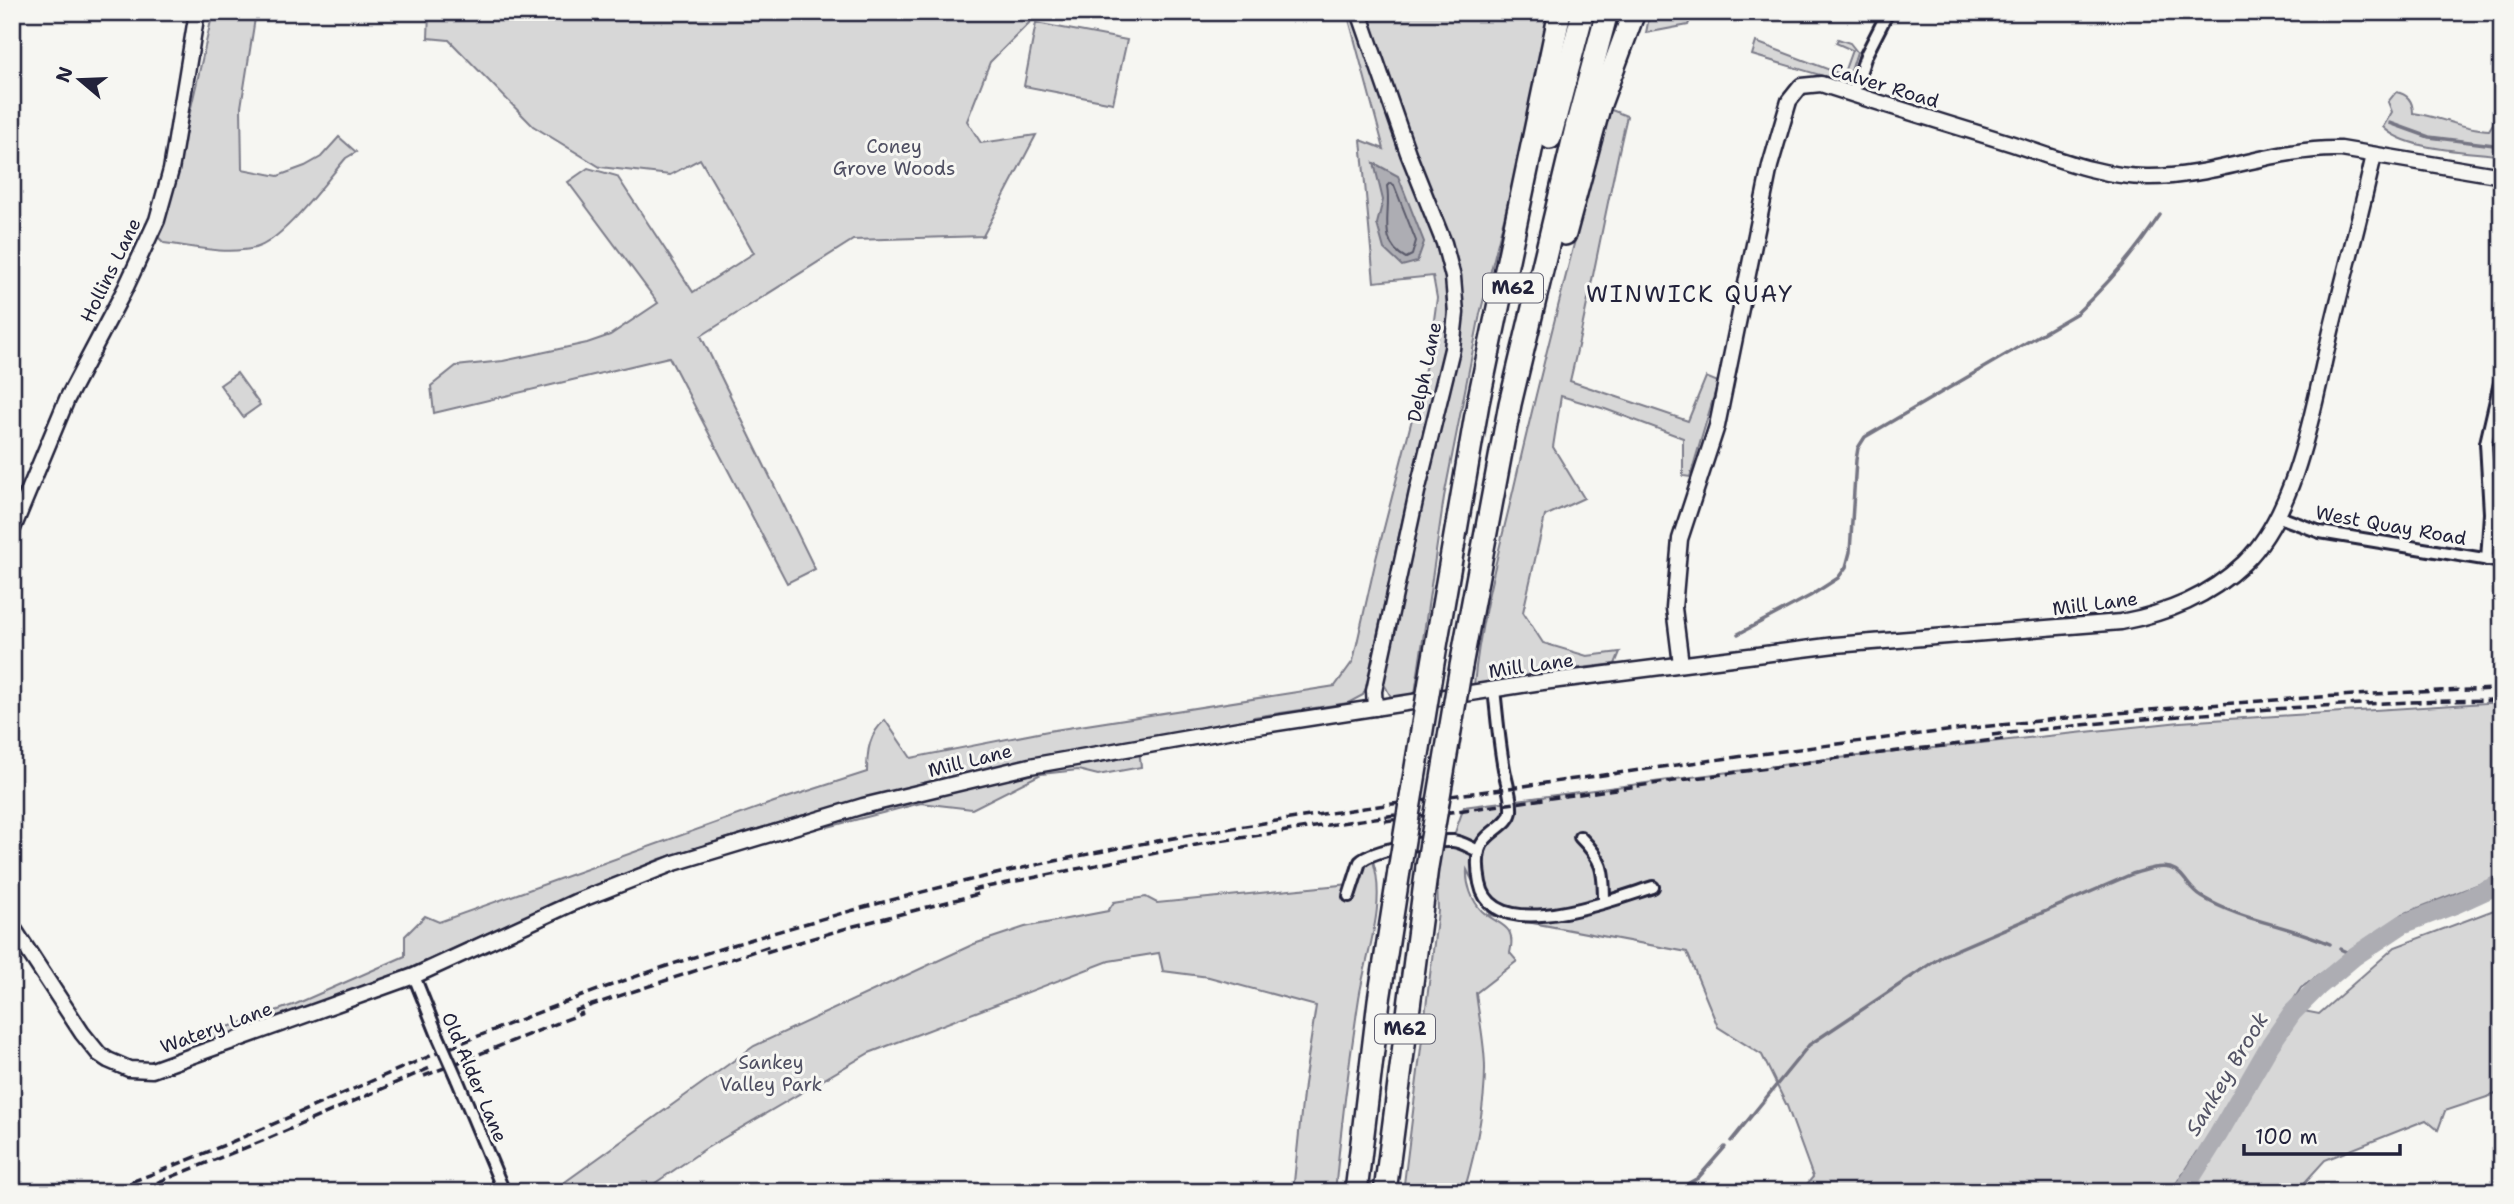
<svg xmlns="http://www.w3.org/2000/svg" width="2514" height="1204" font-family="'Shantell Sans',sans-serif">
	<style>
		.green { fill: #d7d7d7; stroke: #7c7c89; stroke-width: 2 }
		.water { fill: #adadb3; stroke: #757583; stroke-width: 2 }
		.lines { fill: none; stroke-linecap: round; stroke-linejoin: round }
		.shore { stroke: #5a5a6b; stroke-width: 2 }
		.stream { stroke: #757583; stroke-width: 3.5 }
		.river { stroke: #adadb3; stroke-width: 19 }
		.minor-casing { stroke: #22223b; stroke-width: 16 }
		.tertiary-casing { stroke: #22223b; stroke-width: 19 }
		.motorway-casing { stroke: #22223b; stroke-width: 26 }
		.minor { stroke: #f6f6f2; stroke-width: 10 }
		.tertiary { stroke: #f6f6f2; stroke-width: 14 }
		.motorway { stroke: #f6f6f2; stroke-width: 21 }
		.rail { stroke: #22223b; stroke-width: 3.5; stroke-dasharray: 10 5; stroke-linecap: butt }
		.minor-bridge-casing { stroke: #22223b; stroke-width: 16; stroke-linecap: butt }
		.motorway-bridge-casing { stroke: #22223b; stroke-width: 26; stroke-linecap: butt }
		.minor-bridge { stroke: #f6f6f2; stroke-width: 10 }
		.motorway-bridge { stroke: #f6f6f2; stroke-width: 21 }
		.labels { text-anchor: middle; stroke-width: 6; stroke-linejoin: round; paint-order: stroke }
		.shield { fill: #f6f6f2; stroke: #626272; stroke-width: 2 }
		.shield-label { font-size: 18px; font-weight: bold; fill: #22223b }
		.street-label { font-size: 19px; fill: #22223b; stroke: #f6f6f2 }
		.park-label { font-size: 19px; fill: #4f4f62; stroke: #f6f6f2 }
		.water-label { font-size: 21px; font-style: italic; fill: #535365; stroke: #f6f6f2 }
		.quarter-label { font-size: 23px; letter-spacing: 2px; fill: #22223b; stroke: #f6f6f2 }
	</style>
	<rect width="100%" height="100%" fill="#f6f6f2"/>
	<filter id="ink" filterUnits="userSpaceOnUse"><feTurbulence type="fractalNoise" baseFrequency=".0143" numOctaves="2"/><feDisplacementMap in="SourceGraphic" scale="14" xChannelSelector="R" yChannelSelector="G"/><feConvolveMatrix kernelMatrix="1 2 1 2 8 2 1 2 1" color-interpolation-filters="sRGB"/></filter>
	<g filter="url(#ink)">
		<g class="green">
			<path d="M213,12H256L241,107L242,169L278,176L305,166L321,157L339,137L356,152L346,158C326,181 283,241 255,248C226,255 194,247 164,243L158,237L167,212Z"/>
			<path d="M429,12H1040L990,62L967,121L981,143L1036,135L983,236L853,240L701,336L815,569L787,583L669,357L434,413L431,386L456,366L503,361L587,343L610,335L658,303L568,182L588,168L617,176L693,292L754,253L700,159L670,175L600,167L533,126L449,40L428,38Z"/>
			<path d="M1347,12H1551L1519,159L1480,314L1444,497L1415,694L1391,697L1384,684L1388,647L1460,328L1461,288L1451,247L1442,262C1459,334 1429,406 1413,475C1396,546 1381,617 1366,688L1363,695L1348,703L1254,717L1227,736L1139,748L1141,767L1098,775L1078,770L1041,774L972,809L921,803L828,827L803,815L660,859L548,906L406,970L227,1037L209,1040L208,1036L213,1032L296,1004L405,956V936L425,916L439,922L774,802L867,772C867,751 869,734 885,720L911,758L1048,731L1335,686L1353,661L1376,559L1430,349L1437,298L1433,276L1374,282L1361,140L1384,149Z"/>
			<path d="M1650,12H1693L1688,25L1646,33Z"/>
			<path d="M1036,23L1127,40L1113,103L1024,86Z"/>
			<path d="M1838,39L1850,43L1857,52L1851,71L1840,81L1752,55L1756,42L1843,75L1852,50L1836,43Z"/>
			<path d="M2396,92C2408,94 2413,102 2413,113C2438,116 2463,129 2489,130L2496,119L2502,121V156C2469,151 2406,151 2383,127L2392,112L2388,102Z"/>
			<path d="M1609,109L1627,116C1606,204 1591,293 1570,381L1688,421L1706,377L1718,382L1690,477L1683,476V438L1605,409L1561,396L1553,447L1584,498L1545,516L1523,612L1543,643L1587,656L1620,652L1615,664L1547,672L1474,685C1480,620 1499,551 1514,487C1543,361 1576,235 1609,109Z"/>
			<path d="M237,373L260,405L243,417L220,385Z"/>
			<path d="M2502,702V875L2403,914L2301,988L2237,1089L2304,1011L2319,1014L2395,947L2502,907V1092L2445,1111L2438,1130L2426,1120L2325,1160L2296,1192H2171L2181,1182L2197,1151L2177,1182L2166,1192H1800L1813,1177L1787,1106L1762,1055L1718,1027L1687,952L1490,915L1467,870C1466,884 1472,901 1482,911C1498,926 1517,923 1510,953L1517,961L1476,993C1479,1018 1485,1044 1485,1069C1485,1110 1475,1153 1464,1192H1403L1438,911L1437,882L1441,847L1444,843L1452,841L1464,807L1820,760L2180,722Z"/>
			<path d="M1373,861C1387,905 1366,954 1359,998C1349,1063 1341,1127 1335,1192H1293L1304,1084L1316,1006L1209,977L1163,971L1159,953L1109,961L869,1053L705,1149L642,1192H551L754,1046L974,944L1025,927L1108,911L1114,902L1146,897L1157,903L1350,884L1353,868Z"/>
		</g>
		<path class="water" d="M1374,163L1398,176L1424,242L1417,262L1402,266L1384,249L1377,224L1383,200Z"/>
		<g class="lines">
			<path class="shore" d="M1390,183L1394,185L1416,241L1412,255L1406,258C1376,242 1392,213 1387,186Z"/>
			<g class="stream">
				<path d="M2390,123L2429,137L2502,146"/>
				<path d="M1738,634L1810,596L1838,578L1846,567L1850,552L1856,460L1858,448L1865,437L2077,313C2109,283 2136,251 2160,215"/>
				<path d="M2340,949L2355,956"/>
				<path d="M1731,1141L1809,1045L1944,955L2132,874C2143,871 2158,865 2170,868C2184,872 2189,890 2202,897C2242,921 2288,925 2330,944"/>
				<path d="M1680,1192L1689,1183L1698,1178L1725,1147"/>
			</g>
			<path class="river" d="M2179,1192L2186,1186L2218,1135L2270,1045L2292,1013L2318,987L2355,956L2403,924L2456,904L2502,883"/>
			<g class="minor-casing">
				<g id="minor">
					<path d="M1853,95L1866,55L1888,12"/>
					<path d="M2277,516L2320,532L2502,562"/>
					<path d="M2487,560L2490,513L2486,443L2502,374"/>
					<path d="M1494,689C1497,715 1499,743 1504,769C1506,782 1512,797 1511,811C1510,826 1483,832 1479,851C1477,861 1478,873 1480,883C1492,947 1614,899 1653,887"/>
					<path d="M1580,837C1603,860 1604,870 1604,902"/>
					<path d="M1349,896L1360,862C1373,849 1433,840 1453,841C1463,842 1470,848 1479,851"/>
					<path d="M414,976L438,1036"/>
					<path d="M457,1079L504,1192"/>
				</g>
			</g>
			<g class="tertiary-casing">
				<g id="tertiary">
					<path d="M1359,12L1408,153L1444,243L1453,277L1456,313L1452,349L1417,492L1374,691L1375,708"/>
					<path d="M12,531L67,399L126,287L157,220L171,170L197,12"/>
					<path d="M1681,664L1674,608L1680,539L1717,426L1770,166L1789,101L1801,86L1821,84C1885,105 1949,124 2013,144C2056,158 2101,177 2147,177C2213,178 2275,147 2341,149L2502,176"/>
					<path d="M12,926L82,1033L99,1054L108,1060L129,1069L152,1070L414,976L575,902L674,863L863,806L1030,766L1245,728L1535,683L1835,645L2121,622C2168,613 2208,597 2244,563C2298,511 2314,403 2331,331C2345,272 2361,214 2374,155"/>
				</g>
			</g>
			<g class="motorway-casing">
				<g id="motorway">
					<path d="M1550,138L1583,12"/>
					<path d="M1565,234L1600,104L1634,12"/>
					<path d="M1461,666L1510,404L1577,124L1607,12"/>
					<path d="M1432,669L1478,403L1560,12"/>
					<path d="M1356,1192L1379,1000L1399,871"/>
					<path d="M1385,1192L1427,867"/>
				</g>
			</g>
			<use href="#minor" class="minor"/>
			<use href="#tertiary" class="tertiary"/>
			<use href="#motorway" class="motorway"/>
			<g class="rail">
				<path d="M1992,735C2161,715 2332,702 2502,700"/>
				<path d="M1385,821L1847,757L2003,739"/>
				<path d="M972,890L1206,843L1395,815"/>
				<path d="M766,952L854,926L982,893"/>
				<path d="M574,1011L773,945"/>
				<path d="M424,1076L583,1013"/>
				<path d="M143,1188L265,1140L430,1068"/>
				<path d="M103,1192C201,1158 295,1114 390,1073C500,1026 612,982 726,947C841,912 957,881 1074,857C1244,822 1417,801 1589,777C1894,735 2194,697 2502,689"/>
			</g>
			<g class="minor-bridge-casing">
				<path id="minor-bridge" d="M438,1036L457,1079"/>
			</g>
			<g class="motorway-bridge-casing">
				<g id="motorway-bridge">
					<path d="M1427,867L1461,666"/>
					<path d="M1399,871L1432,669"/>
				</g>
			</g>
			<use href="#minor-bridge" class="minor-bridge"/>
			<use href="#motorway-bridge" class="motorway-bridge"/>
		</g>
	</g>
	<g class="labels">
		<g class="shield">
			<rect x="1483" y="273.5" width="60" height="29" rx="5"/>
			<rect x="1375" y="1014.5" width="60" height="29" rx="5"/>
		</g>
		<g class="shield-label">
			<text x="1513" y="294">M62</text>
			<text x="1405" y="1035">M62</text>
		</g>
		<g class="street-label">
			<text transform="translate(1885 85) rotate(17)" y="7">Calver Road</text>
			<text transform="translate(110 270) rotate(-64)" y="7">Hollins Lane</text>
			<text transform="translate(1424 372) rotate(-78)" y="7">Delph Lane</text>
			<text transform="translate(2391 525) rotate(10)" y="7">West Quay Road</text>
			<text transform="translate(2095 603) rotate(-7)" y="7">Mill Lane</text>
			<text transform="translate(1531 665) rotate(-8)" y="7">Mill Lane</text>
			<text transform="translate(970 760) rotate(-14)" y="7">Mill Lane</text>
			<text transform="translate(216 1027) rotate(-20)" y="7">Watery Lane</text>
			<text transform="translate(475 1077) rotate(67)" y="7">Old Alder Lane</text>
		</g>
		<g class="park-label">
			<text x="894" y="153">Coney<tspan x="894" dy="22">Grove Woods</tspan></text>
			<text x="771" y="1069">Sankey<tspan x="771" dy="22">Valley Park</tspan></text>
		</g>
		<g class="water-label">
			<text transform="translate(2227 1074) rotate(-59)" y="7">Sankey Brook</text>
		</g>
		<g class="quarter-label">
			<text x="1690" y="302">WINWICK QUAY</text>
		</g>
	</g>
	<rect width="2514" height="1204" fill="none" stroke="#f6f6f2" stroke-width="42"/>
	<rect x="21" y="21" width="2472" height="1162" fill="none" stroke="#22223b" stroke-width="2.5" filter="url(#ink)"/>
	<g transform="translate(80 80) rotate(289)" stroke="#f6f6f2" stroke-width="5" paint-order="stroke">
	<path d="M0-5L12 26L0 18L-12 26Z" fill="#22223b"/>
	<text y="-10" font-size="19" font-weight="bold" text-anchor="middle" fill="#22223b">N</text>
	</g>
	<path d="M2244 1144v10h156v-10" fill="none" stroke="#22223b" stroke-width="3.5"/>
	<text x="2255" y="1144" font-size="21" fill="#22223b" stroke="#f6f6f2" stroke-width="5" paint-order="stroke">100 m</text>
</svg>
